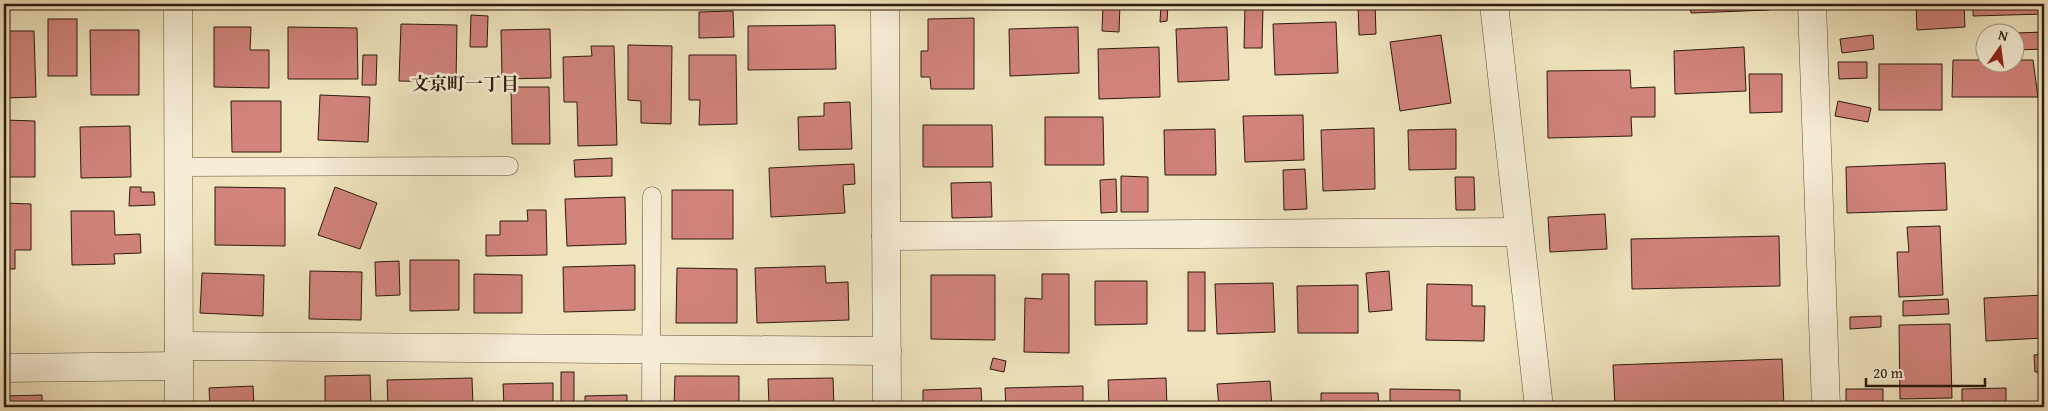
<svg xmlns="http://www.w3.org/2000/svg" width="2048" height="411" font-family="'Gentium Book Plus','Noto Serif JP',serif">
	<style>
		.building { fill: #d1837c; stroke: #2d1a0e }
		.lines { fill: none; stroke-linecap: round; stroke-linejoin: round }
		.service-casing { stroke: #5e4c3a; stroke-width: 19 }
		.minor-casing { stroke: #5e4c3a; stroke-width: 29 }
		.tertiary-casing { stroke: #5e4c3a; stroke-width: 29 }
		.service { stroke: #f5edd5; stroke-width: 18 }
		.minor { stroke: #f5edd5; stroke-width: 28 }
		.tertiary { stroke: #f5edd5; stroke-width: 28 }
		.labels { text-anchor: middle; stroke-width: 5; stroke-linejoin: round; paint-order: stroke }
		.neighbourhood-label { font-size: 18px; font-weight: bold; fill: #2d1a0e; stroke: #f5edd5 }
	</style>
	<rect width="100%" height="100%" fill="#efe4be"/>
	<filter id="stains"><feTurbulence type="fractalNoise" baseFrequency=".004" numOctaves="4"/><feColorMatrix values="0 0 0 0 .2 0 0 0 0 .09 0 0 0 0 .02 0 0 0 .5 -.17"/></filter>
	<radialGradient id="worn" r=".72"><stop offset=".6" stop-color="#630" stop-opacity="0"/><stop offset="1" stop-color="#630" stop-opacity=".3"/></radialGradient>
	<g class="building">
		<path d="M1103,4H1120L1119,32L1102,31Z"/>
		<path d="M1358,4H1375L1376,34L1359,35Z"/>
		<path d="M1690,4H1769V10L1691,13Z"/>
		<path d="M1839,4H1900L1901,5L1839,7Z"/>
		<path d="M1916,4H1964L1965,27L1917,30Z"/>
		<path d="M1973,4H2044V14L1973,16Z"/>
		<path d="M1161,5H1168L1167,21L1160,22Z"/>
		<path d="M1245,6H1263L1262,48H1244Z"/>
		<path d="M733,11L734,37L699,38V12Z"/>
		<path d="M471,15L488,16L487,47H470Z"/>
		<path d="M974,18V89H931L930,77H921V51H928V19Z"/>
		<rect x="48" y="19" width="29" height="57"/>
		<path d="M1336,22L1338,73L1275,75L1273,24Z"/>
		<path d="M401,24L457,25L456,82L399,81Z"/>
		<path d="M835,25L836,69L748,70V26Z"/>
		<path d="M214,27H251L250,50H269V88L214,87Z"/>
		<path d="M288,27L357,28L358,79H288Z"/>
		<path d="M1078,27L1079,73L1010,76L1009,29Z"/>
		<path d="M1227,27L1229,80L1178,82L1176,29Z"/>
		<path d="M550,29L551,78L502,79L501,30Z"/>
		<path d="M90,30H139V95H91Z"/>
		<path d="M4,31H34L36,97L4,98Z"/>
		<path d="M2044,32V49L2016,50V33Z"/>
		<path d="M1441,35L1451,103L1400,111L1390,42Z"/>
		<path d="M1873,35L1874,49L1842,53L1840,39Z"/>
		<path d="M628,45L672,46L671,124L641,123V101L628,100Z"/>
		<path d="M591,46H614L617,145L578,146L577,102H564L563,57L592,56Z"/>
		<path d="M1159,47L1160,97L1099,99L1098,49Z"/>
		<path d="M1744,47L1746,91L1675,94L1674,51Z"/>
		<path d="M363,55H377L376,85H362Z"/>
		<path d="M689,55H736L737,124L699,125L700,100H689Z"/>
		<path d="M1953,60H1986V62H2016V60H2033L2038,97H1952Z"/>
		<path d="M1838,62H1867V78L1839,79Z"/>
		<rect x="1879" y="64" width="63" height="46"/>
		<path d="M1630,70L1631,88L1655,87V117H1631L1632,136L1548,138L1547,71Z"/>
		<path d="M1749,74H1782V112L1750,113Z"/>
		<path d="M511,87H549L550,144H512Z"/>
		<path d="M320,95L370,97L368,142L318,140Z"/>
		<path d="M231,101H281V152H232Z"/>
		<path d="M1838,101L1871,108L1868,122L1835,116Z"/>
		<path d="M850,102L852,149L799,150L798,117L824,116V103Z"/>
		<path d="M1303,115L1304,160L1245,162L1243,116Z"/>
		<path d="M1045,117H1103L1104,165H1045Z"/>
		<path d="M4,120L35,121V177H4Z"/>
		<path d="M923,125H992L993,167H923Z"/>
		<path d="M130,126L131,177L81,178L80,127Z"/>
		<path d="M1374,128L1375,189L1323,191L1321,130Z"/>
		<path d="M1215,129L1216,175H1165L1164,130Z"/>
		<path d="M1456,129V169L1409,170L1408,130Z"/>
		<path d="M612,158V176L575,177L574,160Z"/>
		<path d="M1945,163L1947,210L1847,213L1846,167Z"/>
		<path d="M854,164L855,184L843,185L845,213L771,217L769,168Z"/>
		<path d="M1305,169L1307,209L1284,210L1283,170Z"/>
		<path d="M1121,176L1148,177V212H1121Z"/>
		<path d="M1455,177H1474L1475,210H1456Z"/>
		<path d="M1116,179L1117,212L1101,213L1100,180Z"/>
		<path d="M991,182L992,217L952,218L951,183Z"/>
		<path d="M130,187H141V192H154L155,205L129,206Z"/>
		<path d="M215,187L285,188V246L215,245Z"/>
		<path d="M335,187L377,203L360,249L318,235Z"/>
		<rect x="672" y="190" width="61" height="49"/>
		<path d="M625,197L626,244L567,246L565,199Z"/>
		<path d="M4,203L31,204V250H15V269H4Z"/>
		<path d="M527,210H546L547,255L486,256V235H500V221H528Z"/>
		<path d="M71,211H114L115,235L140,234L141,253L114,254L115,264L72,265Z"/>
		<path d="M1605,214L1607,249L1550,252L1548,217Z"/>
		<path d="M1940,226L1943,295L1899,297L1897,252H1909L1907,227Z"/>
		<path d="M1779,236L1780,286L1632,289L1631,239Z"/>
		<path d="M410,260H459V310L410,311Z"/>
		<path d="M399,261L400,295L376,296L375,262Z"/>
		<path d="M635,265V310L564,312L563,267Z"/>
		<path d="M825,266L826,283L848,282L849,320L757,323L755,268Z"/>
		<path d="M677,268L737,269V323H676Z"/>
		<path d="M310,271L362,272L361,320L309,319Z"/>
		<path d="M1389,271L1392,310L1369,312L1366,273Z"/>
		<rect x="1188" y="272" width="17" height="59"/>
		<path d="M202,273L264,275L263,316L200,313Z"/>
		<path d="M474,274L522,275V313H474Z"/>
		<path d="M1042,274H1069V353L1024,352L1025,298L1042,299Z"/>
		<path d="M931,275H995V340L931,339Z"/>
		<path d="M1095,281H1147V324L1095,325Z"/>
		<path d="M1273,283L1275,332L1217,334L1215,284Z"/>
		<path d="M1427,284L1472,285V306H1485L1484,341L1426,340Z"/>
		<path d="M1358,285V333H1298L1297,286Z"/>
		<path d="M2044,295V338L1986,341L1984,298Z"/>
		<path d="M1948,299L1949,314L1903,316V301Z"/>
		<path d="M1881,316V327L1850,329V317Z"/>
		<path d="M1950,324L1952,398L1900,399L1899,325Z"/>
		<path d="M2044,354V372H2035L2034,355Z"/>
		<path d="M993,358L1006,361L1004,372L990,369Z"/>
		<path d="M1782,359L1784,407H1615L1613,365Z"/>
		<rect x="561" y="372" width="13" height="35"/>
		<path d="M370,375L371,407H325V376Z"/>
		<path d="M675,376H739V407H674Z"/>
		<path d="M472,378L473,407H388L387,380Z"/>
		<path d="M833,378L834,407H769L768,379Z"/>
		<path d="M1166,378L1167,407H1109L1108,380Z"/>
		<path d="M1270,381L1272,407H1219L1217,384Z"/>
		<path d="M553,383V407H504L503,384Z"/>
		<path d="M253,386L254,407H210L209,388Z"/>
		<path d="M1083,386V407H1006L1005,388Z"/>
		<path d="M981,388L982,407H923V390Z"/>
		<path d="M2006,388V402H2044V407H1962V389Z"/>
		<path d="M1390,389L1460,390V407H1390Z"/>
		<rect x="1846" y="389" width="37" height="17"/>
		<path d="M1321,393H1378L1379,407H1321Z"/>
		<path d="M42,395V407H4V396Z"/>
		<path d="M627,395V407H585V396Z"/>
		<rect x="86" y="404" width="51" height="3"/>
	</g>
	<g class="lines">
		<g class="service-casing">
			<g id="service">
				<path d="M179,167L509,166"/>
				<path d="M651,407L652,196"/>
			</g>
		</g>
		<g class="minor-casing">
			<g id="minor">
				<path d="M178,4L179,407"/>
				<path d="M885,4L887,407"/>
				<path d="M1812,4L1826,407"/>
				<path d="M886,236L1519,232"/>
				<path d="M179,346L887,351"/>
				<path d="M4,368L179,366"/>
			</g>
		</g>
		<g class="tertiary-casing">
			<path id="tertiary" d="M1494,4L1539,407"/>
		</g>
		<use href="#service" class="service"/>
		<use href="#minor" class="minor"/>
		<use href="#tertiary" class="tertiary"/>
	</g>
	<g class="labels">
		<g class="neighbourhood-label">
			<text x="465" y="90">文京町一丁目</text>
		</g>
	</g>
	<rect width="2048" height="411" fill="none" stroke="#efe4be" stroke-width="20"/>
	<rect x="5" y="5" width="2038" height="401" fill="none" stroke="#2d1a0e" stroke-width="2.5"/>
	<rect x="10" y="10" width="2028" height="391" fill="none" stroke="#2d1a0e"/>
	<g transform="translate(2000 48) rotate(14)"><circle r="24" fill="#f5edd5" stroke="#a59985"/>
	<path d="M0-4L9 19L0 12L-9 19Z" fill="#8f2418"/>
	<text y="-8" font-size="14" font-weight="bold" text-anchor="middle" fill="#2d1a0e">N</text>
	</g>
	<path d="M1866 378v8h119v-8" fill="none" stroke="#2d1a0e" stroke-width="2.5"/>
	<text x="1873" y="378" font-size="15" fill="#2d1a0e" stroke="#f5edd5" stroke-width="4" paint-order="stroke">20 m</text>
	<rect width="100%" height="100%" filter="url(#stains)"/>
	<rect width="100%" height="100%" fill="url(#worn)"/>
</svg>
